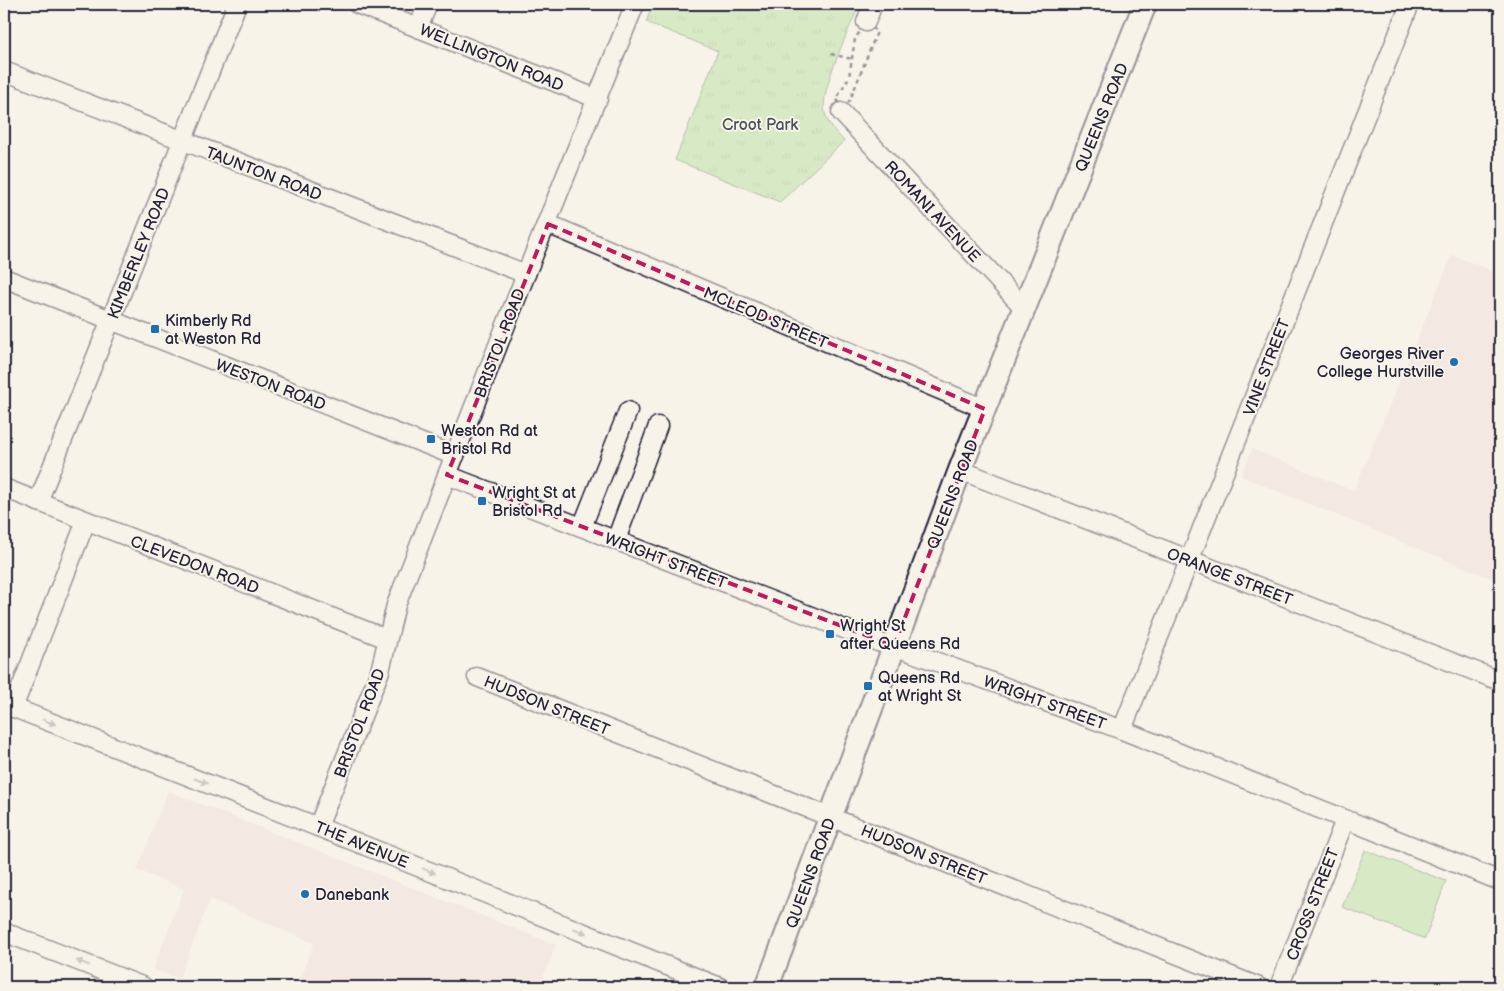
<svg xmlns="http://www.w3.org/2000/svg" width="1504" height="991" font-family="'Balsamiq Sans',sans-serif">
	<style>
		.built { fill: #f0dcdb }
		.park { fill: url(#park-tufts); stroke: #69806b }
		.garden { fill: #b0dd9b; stroke: #69806b }
		.lines { fill: none; stroke-linecap: round; stroke-linejoin: round }
		.minor-casing { stroke: #22223b; stroke-width: 21 }
		.major-casing { stroke: #22223b; stroke-width: 26 }
		.path { stroke: #22223b; stroke-width: 2.5; stroke-dasharray: 4 4; stroke-linecap: butt }
		.minor { stroke: #f7f3e8; stroke-width: 18 }
		.major { stroke: #f7f3e8; stroke-width: 22 }
		.oneway { fill: #97959a }
		.marked { fill: none; stroke: #c2185b; stroke-width: 4; stroke-dasharray: 10 6; stroke-linejoin: round }
		.poi-dot { fill: #1f6fb2; stroke: #f7f3e8; stroke-width: 2 }
		.labels { text-anchor: middle; stroke-width: 4; stroke-linejoin: round; paint-order: stroke }
		.street-label { font-size: 16px; fill: #22223b; stroke: #f7f3e8 }
		.park-label { font-size: 16px; fill: #465153; stroke: #f7f3e8 }
		.poi-label { font-size: 16px; fill: #22223b; stroke: #f7f3e8; text-anchor: start }
	</style>
	<defs>
		<pattern id="park-tufts" width="24" height="20" patternUnits="userSpaceOnUse" patternTransform="scale(1.25)"><rect width="24" height="20" fill="#b0dd9b"/><path d="M3 7l-1-3M5 7V3M7 7l1-3M15 17l-1-3M17 17v-4M19 17l1-3" fill="none" stroke="#97bd86"/></pattern>
	</defs>
	<rect width="100%" height="100%" fill="#f7f3e8"/>
	<filter id="ink" filterUnits="userSpaceOnUse"><feTurbulence type="fractalNoise" baseFrequency=".02" numOctaves="2"/><feDisplacementMap in="SourceGraphic" scale="10" xChannelSelector="R" yChannelSelector="G"/><feConvolveMatrix kernelMatrix="1 2 1 2 8 2 1 2 1" color-interpolation-filters="sRGB"/></filter>
	<g filter="url(#ink)">
		<g class="built">
			<path d="M1452,255L1500,274V582L1241,476L1252,449L1354,491Z"/>
			<path d="M168,791L556,945L539,987H296L314,943L210,899L179,979L153,969L184,889L137,870Z"/>
		</g>
		<path class="park" d="M653,4H722L734,9L736,4H840L857,10C848,32 819,92 825,113C828,125 836,132 844,141L780,202L675,160L718,51L646,22Z"/>
		<path class="garden" d="M1365,850L1446,881L1425,939L1342,907Z"/>
		<g class="lines">
			<g class="minor-casing">
				<g id="minor">
					<path d="M357,4L598,99"/>
					<path d="M866,22L873,4"/>
					<path d="M418,28L428,4"/>
					<path d="M4,71L526,274"/>
					<path d="M841,112L1025,309"/>
					<path d="M548,224L985,409"/>
					<path d="M4,278L455,456"/>
					<path d="M960,470L1500,681"/>
					<path d="M447,475L878,642L894,646L1122,730L1500,881"/>
					<path d="M4,488L387,639"/>
					<path d="M38,502L237,4"/>
					<path d="M582,527L628,411"/>
					<path d="M616,540L658,426"/>
					<path d="M477,677L1259,987"/>
					<path d="M4,704L318,827L720,987"/>
					<path d="M13,708L86,521"/>
					<path d="M1122,730L1410,4"/>
					<path d="M318,827L380,671L396,605L526,274L635,4"/>
					<path d="M4,932L144,987"/>
					<path d="M1279,987L1345,820"/>
				</g>
			</g>
			<g class="major-casing">
				<path id="major" d="M767,987L960,470L1145,4"/>
			</g>
			<g class="path">
				<path d="M866,22L877,32L850,100L841,112L837,98L849,77L855,39Z"/>
				<path d="M831,54L852,59"/>
			</g>
			<use href="#minor" class="minor"/>
			<use href="#major" class="major"/>
		</g>
		<defs><path id="oneway-solid" d="M-6-.8H1V-3.2L6.5 0L1 3.2V.8H-6Z" transform="scale(1.25)"/></defs>
		<g class="oneway">
			<use href="#oneway-solid" transform="translate(49 722) rotate(21)"/>
			<use href="#oneway-solid" transform="translate(201 781) rotate(21)"/>
			<use href="#oneway-solid" transform="translate(429 871) rotate(22)"/>
			<use href="#oneway-solid" transform="translate(580 931) rotate(22)"/>
			<use href="#oneway-solid" transform="translate(83 963) rotate(-159)"/>
		</g>
	</g>
	<path d="M0 0H1504V991H0ZM548,224L985,409L894,646L447,475Z" fill="#f7f3e8" fill-opacity=".55" fill-rule="evenodd"/>
	<path class="marked" d="M548,224L985,409L894,646L447,475Z"/>
	<g class="poi-dot">
		<rect x="150" y="324" width="10" height="10" rx="2.5"/>
		<circle cx="1454" cy="362" r="5"/>
		<rect x="426" y="434" width="10" height="10" rx="2.5"/>
		<rect x="477" y="496" width="10" height="10" rx="2.5"/>
		<rect x="825" y="629" width="10" height="10" rx="2.5"/>
		<rect x="863" y="681" width="10" height="10" rx="2.5"/>
		<circle cx="305" cy="894" r="5"/>
	</g>
	<g class="labels">
		<g class="street-label">
			<text transform="translate(492 57) rotate(22)" y="6">WELLINGTON ROAD</text>
			<text transform="translate(1101 117) rotate(-68)" y="6">QUEENS ROAD</text>
			<text transform="translate(264 173) rotate(21)" y="6">TAUNTON ROAD</text>
			<text transform="translate(933 211) rotate(47)" y="6">ROMANI AVENUE</text>
			<text transform="translate(138 253) rotate(-68)" y="6">KIMBERLEY ROAD</text>
			<text transform="translate(766 317) rotate(23)" y="6">MCLEOD STREET</text>
			<text transform="translate(499 343) rotate(-69)" y="6">BRISTOL ROAD</text>
			<text transform="translate(1266 367) rotate(-69)" y="6">VINE STREET</text>
			<text transform="translate(271 384) rotate(21)" y="6">WESTON ROAD</text>
			<text transform="translate(952 494) rotate(-69)" y="6">QUEENS ROAD</text>
			<text transform="translate(666 560) rotate(21)" y="6">WRIGHT STREET</text>
			<text transform="translate(195 564) rotate(21)" y="6">CLEVEDON ROAD</text>
			<text transform="translate(1230 576) rotate(21)" y="6">ORANGE STREET</text>
			<text transform="translate(1045 702) rotate(20)" y="6">WRIGHT STREET</text>
			<text transform="translate(547 705) rotate(22)" y="6">HUDSON STREET</text>
			<text transform="translate(359 723) rotate(-69)" y="6">BRISTOL ROAD</text>
			<text transform="translate(362 844) rotate(22)" y="6">THE AVENUE</text>
			<text transform="translate(924 854) rotate(22)" y="6">HUDSON STREET</text>
			<text transform="translate(810 873) rotate(-70)" y="6">QUEENS ROAD</text>
			<text transform="translate(1312 904) rotate(-69)" y="6">CROSS STREET</text>
		</g>
		<g class="park-label">
			<text x="760" y="130">Croot Park</text>
		</g>
		<g class="poi-label">
			<text x="165" y="326">Kimberly Rd<tspan x="165" dy="18">at Weston Rd</tspan></text>
			<text x="1444" y="359" text-anchor="end">Georges River<tspan x="1444" dy="18">College Hurstville</tspan></text>
			<text x="441" y="436">Weston Rd at<tspan x="441" dy="18">Bristol Rd</tspan></text>
			<text x="492" y="498">Wright St at<tspan x="492" dy="18">Bristol Rd</tspan></text>
			<text x="840" y="631">Wright St<tspan x="840" dy="18">after Queens Rd</tspan></text>
			<text x="878" y="683">Queens Rd<tspan x="878" dy="18">at Wright St</tspan></text>
			<text x="315" y="900">Danebank</text>
		</g>
	</g>
	<rect width="1504" height="991" fill="none" stroke="#f7f3e8" stroke-width="20"/>
	<rect x="10" y="10" width="1484" height="971" fill="none" stroke="#22223b" stroke-width="2" filter="url(#ink)"/>
</svg>
